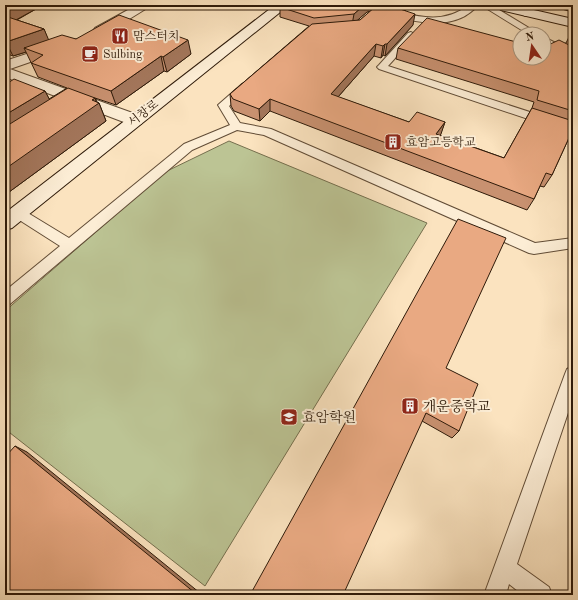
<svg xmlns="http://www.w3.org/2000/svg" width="578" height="600" font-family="'Old Standard TT','Noto Serif KR',serif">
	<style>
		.green { fill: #bcc494; stroke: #756f4e }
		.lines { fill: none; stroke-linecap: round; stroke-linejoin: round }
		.lane-casing { stroke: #614c36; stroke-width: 2 }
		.street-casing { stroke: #614c36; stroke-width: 2 }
		.secondary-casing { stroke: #2e1a09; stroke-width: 2 }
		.lane { fill: #fcedd5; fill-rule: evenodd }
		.street { fill: #fcedd5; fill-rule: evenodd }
		.secondary { fill: #fcedd5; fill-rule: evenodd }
		.wall { fill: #c89170; stroke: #2e1a09; fill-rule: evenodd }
		.shaded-wall { fill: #a3765b; stroke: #2e1a09 }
		.building { fill: #e9a982; stroke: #2e1a09 }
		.labels { text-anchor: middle; stroke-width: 4; stroke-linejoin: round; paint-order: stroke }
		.far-poi-label { font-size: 12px; fill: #2e1a09; stroke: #fcedd5; text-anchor: start }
		.far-street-label { font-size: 12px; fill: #2e1a09; stroke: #fcedd5 }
		.poi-label { font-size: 14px; fill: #2e1a09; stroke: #fcedd5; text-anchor: start }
	</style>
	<rect width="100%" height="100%" fill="#fbe3bf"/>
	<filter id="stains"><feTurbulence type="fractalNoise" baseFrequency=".005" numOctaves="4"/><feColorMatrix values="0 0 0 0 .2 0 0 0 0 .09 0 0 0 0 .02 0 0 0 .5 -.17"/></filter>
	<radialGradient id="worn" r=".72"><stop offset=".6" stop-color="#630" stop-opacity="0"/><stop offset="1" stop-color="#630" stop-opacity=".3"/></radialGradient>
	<path class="green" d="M229,141L427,223L205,586L5,429V311L165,172Z"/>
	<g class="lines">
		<g class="lane-casing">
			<g id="lane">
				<path d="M469,5H478C456,31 420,23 392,16L391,14L395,11C422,18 445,23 469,5Z"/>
				<path d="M481,5H491L539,34H528Z"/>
				<path d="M411,32L416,35L388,66L573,126V134L379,69L377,67L379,65L408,33Z"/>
				<path d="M544,37L573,52V59L544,44Z"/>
				<path d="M246,83L251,86L250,88L229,106L240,123L271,129L535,243L573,238V248L534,254L529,253L264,135L237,130L192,150L10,304L5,306V291L60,246L13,216L11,213L13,210H23L69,238L184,144L230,125L218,105L242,84Z"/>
				<path d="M573,366V398L517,564L549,587L552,595H523L509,584L506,595H484L565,374L567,369Z"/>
			</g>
		</g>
		<g class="street-casing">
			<g id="street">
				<path d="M137,5H152L105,34H95L93,31L95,28Z"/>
				<path d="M523,5H535L529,15L525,16L519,12Z"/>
				<path d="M57,44L62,45L64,48L62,51L10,69L141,116L143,120L141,124L135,125L129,124L5,77V61Z"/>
			</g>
		</g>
		<g class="secondary-casing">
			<g id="secondary">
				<path d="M275,5H289L12,228L5,230V213Z"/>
				<path d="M490,5H512L573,19V27L492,8Z"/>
			</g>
		</g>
		<use href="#lane" class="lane"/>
		<use href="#street" class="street"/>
		<use href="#secondary" class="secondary"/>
	</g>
	<g class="wall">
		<path d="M5,5H43L17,20L44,29L48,40L76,39L191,54L167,72L164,71L116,105L95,98L97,102L99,103L106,121L5,195V85L45,91L49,99L67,88L38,77L26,52L13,56L5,53Z"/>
		<path d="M259,5H273L269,8Z"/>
		<path d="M282,5H410L405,11L413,25L385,56L383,55L381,58L374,56L338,97L409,122H445L440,135L504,158L532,108L534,102L396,59L398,48L520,58L566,43L570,35L573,33V129L552,175L544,187L540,186L534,199L527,210L270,111L260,121L234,111L231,106L230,94L309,26L280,17V7ZM371,11L360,20H357L367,12Z"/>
		<path d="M546,5H573V12Z"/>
		<path d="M446,368L459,431L452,438L422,421Z"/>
	</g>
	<g class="shaded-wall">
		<path d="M12,5H43L5,26V9Z"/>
		<path d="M269,5H273L269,8Z"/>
		<path d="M364,5H386V8L367,12L352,25L354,14Z"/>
		<path d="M405,5H410L404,12Z"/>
		<path d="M415,14L413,25L385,56L387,44Z"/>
		<path d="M44,29L50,43L24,48L26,52L13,56L6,42Z"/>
		<path d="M188,40L191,54L167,72L163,57Z"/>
		<path d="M376,44L374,56L330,106L331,94Z"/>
		<path d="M385,44L383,55L381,58L383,46Z"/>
		<path d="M161,56L164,71L116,105L111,91Z"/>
		<path d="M45,91L54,108L5,139V115Z"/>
		<path d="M95,98L97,104L99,103L106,121L5,195V169Z"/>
		<path d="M270,99V111L260,121L259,109Z"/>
		<path d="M445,122L441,134L433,146L436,134Z"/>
		<path d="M15,446L27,452L200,593L198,595H194Z"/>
	</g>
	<g class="building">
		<path d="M5,5H12L5,9Z"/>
		<path d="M283,5H364L354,14L314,18L280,7Z"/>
		<path d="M388,5L415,14L387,44H385L383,46L376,44L331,94L409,122L417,112L445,122L436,134L504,158L532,108L573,121V129L552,175L546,173L534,199L270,99L259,109L233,99L230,94L312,24L360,20L375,7Z"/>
		<path d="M119,15L188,40L163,57L161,56L111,91L31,63L43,55L24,48L62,35L76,39Z"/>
		<path d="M5,16L44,29L6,42H5Z"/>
		<path d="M427,18L520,43V58H544V47L559,40L573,47V111L537,100L539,91L398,48Z"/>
		<path d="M14,79L45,91L5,115V85Z"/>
		<path d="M68,88L95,98L92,100L99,103L5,169V127Z"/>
		<path d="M458,219L506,238L446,368L478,384L459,431L426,413L343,595H250Z"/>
		<path d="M15,446L195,593L194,595H5V457Z"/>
	</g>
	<defs>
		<g id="restaurant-square" transform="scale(0.9)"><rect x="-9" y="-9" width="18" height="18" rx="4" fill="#8f2418" stroke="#fcedd5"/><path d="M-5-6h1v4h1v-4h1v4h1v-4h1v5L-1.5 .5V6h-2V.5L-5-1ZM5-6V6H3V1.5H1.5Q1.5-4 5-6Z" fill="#fff"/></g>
		<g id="cafe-square" transform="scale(0.9)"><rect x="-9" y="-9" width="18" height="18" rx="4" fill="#8f2418" stroke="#fcedd5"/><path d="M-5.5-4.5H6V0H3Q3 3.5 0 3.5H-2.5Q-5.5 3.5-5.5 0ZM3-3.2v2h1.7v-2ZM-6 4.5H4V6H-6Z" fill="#fff"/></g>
		<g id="building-square" transform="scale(0.9)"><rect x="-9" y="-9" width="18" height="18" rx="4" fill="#8f2418" stroke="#fcedd5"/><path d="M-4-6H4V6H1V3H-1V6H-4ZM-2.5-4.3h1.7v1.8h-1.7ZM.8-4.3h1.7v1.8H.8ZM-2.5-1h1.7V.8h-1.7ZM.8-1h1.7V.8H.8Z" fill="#fff"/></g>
		<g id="school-square" transform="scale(0.9)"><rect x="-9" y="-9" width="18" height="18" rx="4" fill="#8f2418" stroke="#fcedd5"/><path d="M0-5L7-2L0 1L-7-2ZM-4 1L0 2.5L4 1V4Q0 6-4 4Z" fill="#fff"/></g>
	</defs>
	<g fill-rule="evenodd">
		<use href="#restaurant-square" x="120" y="36"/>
		<use href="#cafe-square" x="90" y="54"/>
		<use href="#building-square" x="393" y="142"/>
		<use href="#building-square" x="410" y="406"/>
		<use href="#school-square" x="289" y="417"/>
	</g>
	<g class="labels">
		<g class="far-poi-label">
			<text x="133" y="40">맘스터치</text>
			<text x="103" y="58">Sulbing</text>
			<text x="406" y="146">효암고등학교</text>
		</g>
		<g class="far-street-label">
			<text transform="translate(143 113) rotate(-38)" y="4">서창로</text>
		</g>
		<g class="poi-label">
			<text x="423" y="411">개운중학교</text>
			<text x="302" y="422">효암학원</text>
		</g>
	</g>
	<rect width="578" height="600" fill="none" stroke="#fbe3bf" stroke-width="20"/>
	<rect x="6" y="6" width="566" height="588" fill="none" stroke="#2e1a09" stroke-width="2"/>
	<rect x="10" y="10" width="558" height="580" fill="none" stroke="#2e1a09"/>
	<g transform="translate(532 46) rotate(347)"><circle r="19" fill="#fcedd5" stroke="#aa9983"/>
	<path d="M0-3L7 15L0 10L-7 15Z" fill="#8f2418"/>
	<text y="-6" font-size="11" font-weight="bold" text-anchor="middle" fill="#2e1a09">N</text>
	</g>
	<rect width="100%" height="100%" filter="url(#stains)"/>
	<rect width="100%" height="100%" fill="url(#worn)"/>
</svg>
